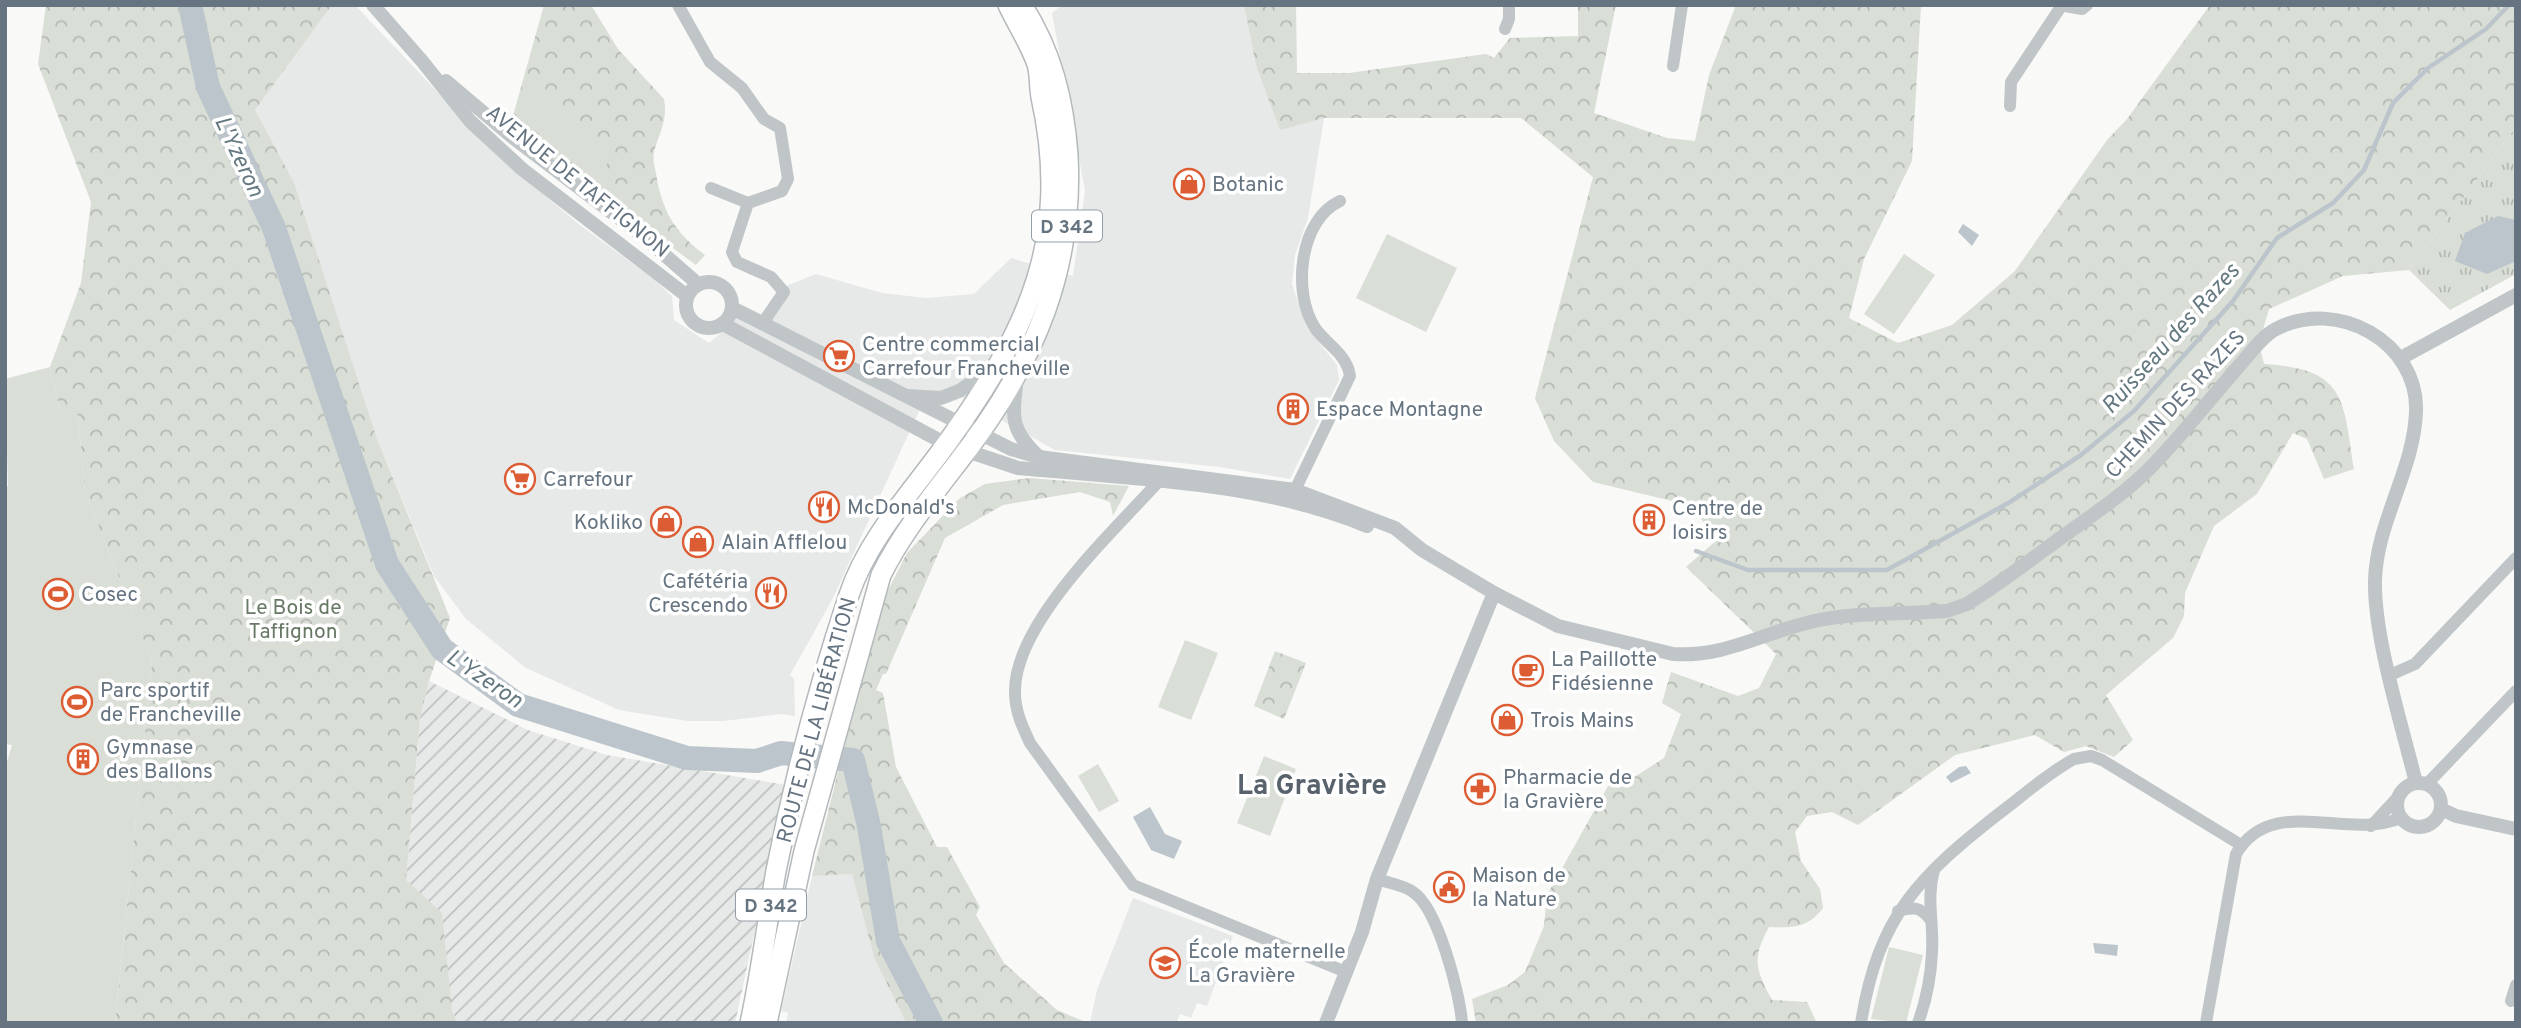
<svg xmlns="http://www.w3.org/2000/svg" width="2521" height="1028" font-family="Overpass,sans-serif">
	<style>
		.built { fill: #e7e8e8 }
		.industrial { fill: url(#industrial-furrows) }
		.grass { fill: url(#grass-tufts) }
		.forest { fill: url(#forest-crowns) }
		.pitch { fill: #d9ded6 }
		.water { fill: #bcc5cb }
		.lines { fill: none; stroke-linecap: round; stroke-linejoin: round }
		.stream { stroke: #bcc5cb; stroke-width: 4.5 }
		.river { stroke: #bcc5cb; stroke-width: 24 }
		.primary-casing { stroke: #b4b9bd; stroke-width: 22 }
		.minor { stroke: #c0c5c8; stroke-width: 12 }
		.tertiary { stroke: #c0c5c8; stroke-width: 14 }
		.primary { stroke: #fff; stroke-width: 19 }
		.labels { text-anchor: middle; stroke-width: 7; stroke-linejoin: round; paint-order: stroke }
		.shield { fill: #fff; stroke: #939ea6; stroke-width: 2 }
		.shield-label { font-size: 19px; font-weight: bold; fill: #657480 }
		.street-label { font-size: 21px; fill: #657480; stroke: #fff }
		.poi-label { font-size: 21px; fill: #657480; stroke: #fff; text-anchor: start }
		.park-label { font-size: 21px; fill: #677964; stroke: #fff }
		.water-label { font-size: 23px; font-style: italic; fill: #657981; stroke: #fff }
		.district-label { font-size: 28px; font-weight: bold; fill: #57626c; stroke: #fff }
	</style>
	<defs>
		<pattern id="industrial-furrows" width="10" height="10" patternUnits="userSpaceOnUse" patternTransform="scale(1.75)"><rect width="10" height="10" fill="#e7e8e8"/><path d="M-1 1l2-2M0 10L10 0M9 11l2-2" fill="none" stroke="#bfc1c1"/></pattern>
		<pattern id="grass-tufts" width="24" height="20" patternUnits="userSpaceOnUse" patternTransform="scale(1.75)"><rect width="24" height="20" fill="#d9ded6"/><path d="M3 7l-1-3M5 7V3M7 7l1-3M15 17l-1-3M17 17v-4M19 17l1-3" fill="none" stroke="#b4b9b3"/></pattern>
		<pattern id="forest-crowns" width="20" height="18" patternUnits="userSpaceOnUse" patternTransform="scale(1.75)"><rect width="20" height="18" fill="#d9ded6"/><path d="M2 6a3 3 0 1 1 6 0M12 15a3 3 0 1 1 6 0" fill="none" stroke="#b4b9b3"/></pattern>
	</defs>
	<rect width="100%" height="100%" fill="#f9f9f7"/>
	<g class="built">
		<path d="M332,5H355L499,157L580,225L655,280L672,296L674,320L709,343L735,321L740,304L763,315L786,286L816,274L882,293L926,298L974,294L1011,258L1073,276L1085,191L1052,13L1062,5H1244L1256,66L1280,129L1324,118L1308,218L1295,255L1292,284L1306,326L1337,365L1339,380L1290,479L1220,467L1055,450L950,391L927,394L833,598L790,675L794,679L795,716L782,714L723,721H687L619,710L526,668L466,619L434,576L376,436L255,110Z"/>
		<path d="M852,874L874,957L906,1023H786L788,1013L781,1011L812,876Z"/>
		<path d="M1133,898L1233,936L1207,1006L1197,1003L1191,1018L1180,1014L1176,1023H1090L1097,990Z"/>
	</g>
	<path class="industrial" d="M429,681L528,730L607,755L786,785L735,1023H457L406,880L420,718Z"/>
	<path class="grass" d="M2516,127V274L2450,310L2409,270Z"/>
	<g class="forest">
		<path d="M46,5H332L255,110L294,183L376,436L450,618L429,681L420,718L406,880L442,913L452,1010L457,1023H115L152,661L85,492L78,415L59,407L50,367L81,283L91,202L38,64Z"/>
		<path d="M544,5H591L618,49L664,99C668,121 659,133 654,152C652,161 656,171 657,179C663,214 678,235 705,255L696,265L555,161L511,123Z"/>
		<path d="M1244,5H1296L1297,73H1349L1486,54L1494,58L1510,38L1578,36V5H1616L1594,113L1667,138L1695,141L1709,75L1736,5H1921L1912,161L1864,259L1849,318L1898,343L1952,325L2015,271L2107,140L2127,119L2210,5H2516V127L2409,270L2343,276L2269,309L2259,343L2264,364C2346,369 2343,398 2354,469L2324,479L2307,439L2293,433L2257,494L2214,526L2185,593L2184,616L2173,638L2106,695L2133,740L2114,757L2086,746L2064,752L2035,735L1955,755L1858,825L1832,812L1807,816L1795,832L1801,861L1820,889L1823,908C1808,928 1792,928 1769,927C1752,958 1755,969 1772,1000L1807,1002L1817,1023H1476L1472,999L1508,985L1525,972L1544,926L1547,895L1608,786L1636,776L1664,758L1681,714L1662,703L1671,672L1738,696L1759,688L1776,654L1686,567L1718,539L1689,505L1593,482L1554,441L1535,398L1593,177L1521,118H1324L1280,130L1256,66Z"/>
		<path d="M1030,478L1129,486L1113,516L1110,502L1080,492L1003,505L945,538L886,674H883L876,690L883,693L896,767L937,847H947L980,907L976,915L1004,963L1057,1010L1088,1023H906L874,957L852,874L812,876L879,608L907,553L960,498L985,484Z"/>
		<path d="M1275,651L1306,663L1284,719L1254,706Z"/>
	</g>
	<g class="pitch">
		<path d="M536,90L615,154L595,179L516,116Z"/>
		<path d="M1387,234L1457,268L1426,332L1356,298Z"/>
		<path d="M1904,254L1935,275L1894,334L1864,314Z"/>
		<path d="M50,367L59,407L78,415L85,492L152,661L115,1023H5V768L12,745L5,744V488L8,486L5,379Z"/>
		<path d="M1185,640L1218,653L1191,720L1158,707Z"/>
		<path d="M1264,756L1296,769L1270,836L1237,823Z"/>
		<path d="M1098,764L1119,801L1099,812L1078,776Z"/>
		<path d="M1889,947L1923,955L1906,1023L1871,1019Z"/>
	</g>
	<g class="water">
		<path d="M2498,216L2516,220V261L2487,274L2455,261L2465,233Z"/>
		<path d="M1963,224L1979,235L1972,246L1958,232Z"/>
		<path d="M1966,766L1971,773L1951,783L1946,777L1959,767Z"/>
		<path d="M1150,807L1165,834L1182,841L1174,859L1151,850L1133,817Z"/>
		<path d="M2093,943L2118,945L2117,956L2095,953Z"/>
	</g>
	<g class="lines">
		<path class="stream" d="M1696,551L1748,570H1887L2010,502L2081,455L2134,411L2233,301L2277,238L2333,203L2364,170L2393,103L2428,68L2486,29L2509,5"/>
		<path class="river" d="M190,5L208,87L274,228L387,564L442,649L518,705L687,758L757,761L781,753L853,760L869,826L888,941L931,1023"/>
		<g class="primary-casing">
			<g id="primary">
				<path d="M750,1023C761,973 767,922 776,871C794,779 819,685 849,595C868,538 912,492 947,443C1028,330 1072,239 1041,97C1039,86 1040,74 1037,64C1030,44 1017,24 1008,5"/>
				<path d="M767,1023L804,851L881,575C904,529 937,490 968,449C1035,360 1074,268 1068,155C1064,101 1052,51 1022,5"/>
			</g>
		</g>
		<g class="minor">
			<path d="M678,5L710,62L742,88L764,119L780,128L788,179L782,191L748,203L732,252L737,262L771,277L784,292L762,324"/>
			<path d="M2059,5L2082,9L2087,5"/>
			<path d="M1505,29L1509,19V5"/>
			<path d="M1673,66L1682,5"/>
			<path d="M2010,106L2011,82L2060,8"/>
			<path d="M711,188L748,203"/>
			<path d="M1159,481C1114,531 1014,623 1015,692C1015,711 1022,726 1030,743L1133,885L1346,972"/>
			<path d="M1295,490L1350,376C1347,354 1327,345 1315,328C1292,293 1299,220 1340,201"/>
			<path d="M2390,675L2415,664L2516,558"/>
			<path d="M2427,784L2516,691"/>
			<path d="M2371,826L2397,798"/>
			<path d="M1377,879C1388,883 1404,885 1413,892C1438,908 1460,994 1462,1023"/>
			<path d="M1898,911C1912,907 1920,906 1930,919"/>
			<path d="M2511,1001L2516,985"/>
			<path d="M1861,1023C1878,916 1919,876 2001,812C2025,794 2048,773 2074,759L2091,756L2102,760L2241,845"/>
			<path d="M1918,1023C1926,1001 1931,976 1932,952C1934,923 1926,899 1934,870"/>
			<path d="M2206,1023L2236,854C2272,793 2345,841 2401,818"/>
		</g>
		<g class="tertiary">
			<path d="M373,5L422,61L470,121L522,169L687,296"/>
			<path d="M446,81L511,136L644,237L698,284"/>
			<circle cx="709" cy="305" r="23"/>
			<path d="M732,308L1011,449L1039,457L1295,490L1395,528L1422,550L1494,593L1558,626L1673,654C1726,658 1768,630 1819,620C1860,612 1906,614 1947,611L1967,604C2001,583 2033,558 2066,534C2094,514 2124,494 2149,469C2181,437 2209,400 2239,366C2250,354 2262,336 2276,329C2337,297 2419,342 2416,412C2414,470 2376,523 2375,581C2374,638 2402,725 2416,783"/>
			<path d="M723,324L946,444L1018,468C1133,479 1259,481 1367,526"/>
			<path d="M2401,358L2516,295"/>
			<path d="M1017,377C1013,415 1008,428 1038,456"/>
			<path d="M908,396L941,398L959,391L997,366"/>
			<circle cx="2419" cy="805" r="22"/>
			<path d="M2441,809L2456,816L2516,829"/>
			<path d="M1326,1023L1362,932L1377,879L1494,593"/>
		</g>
		<use href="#primary" class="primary"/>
	</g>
	<defs>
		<g id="shop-ring" transform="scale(1.575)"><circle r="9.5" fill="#fff" stroke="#dc5d34" stroke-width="1.5"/><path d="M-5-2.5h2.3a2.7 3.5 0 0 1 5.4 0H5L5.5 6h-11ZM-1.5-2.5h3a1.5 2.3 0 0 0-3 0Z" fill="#dc5d34"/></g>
		<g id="supermarket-ring" transform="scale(1.575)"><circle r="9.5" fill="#fff" stroke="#dc5d34" stroke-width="1.5"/><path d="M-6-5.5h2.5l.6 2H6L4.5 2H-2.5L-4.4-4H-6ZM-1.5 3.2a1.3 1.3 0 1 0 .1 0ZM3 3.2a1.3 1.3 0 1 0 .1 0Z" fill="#dc5d34"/></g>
		<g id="building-ring" transform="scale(1.575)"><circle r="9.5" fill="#fff" stroke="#dc5d34" stroke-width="1.5"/><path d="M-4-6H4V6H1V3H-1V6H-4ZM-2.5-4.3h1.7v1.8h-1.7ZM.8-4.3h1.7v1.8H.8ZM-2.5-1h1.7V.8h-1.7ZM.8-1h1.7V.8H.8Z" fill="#dc5d34"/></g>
		<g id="restaurant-ring" transform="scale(1.575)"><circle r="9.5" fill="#fff" stroke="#dc5d34" stroke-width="1.5"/><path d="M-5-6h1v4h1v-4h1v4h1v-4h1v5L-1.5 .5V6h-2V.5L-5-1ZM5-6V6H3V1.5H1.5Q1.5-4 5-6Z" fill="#dc5d34"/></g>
		<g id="stadium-ring" transform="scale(1.575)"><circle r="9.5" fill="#fff" stroke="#dc5d34" stroke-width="1.5"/><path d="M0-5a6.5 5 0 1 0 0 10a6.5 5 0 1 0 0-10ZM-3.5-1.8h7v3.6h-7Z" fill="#dc5d34"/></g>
		<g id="cafe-ring" transform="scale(1.575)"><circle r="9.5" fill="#fff" stroke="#dc5d34" stroke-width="1.5"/><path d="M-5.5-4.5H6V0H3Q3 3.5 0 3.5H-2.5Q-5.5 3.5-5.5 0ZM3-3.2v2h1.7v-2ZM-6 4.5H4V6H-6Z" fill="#dc5d34"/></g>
		<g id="pharmacy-ring" transform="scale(1.575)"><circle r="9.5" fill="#fff" stroke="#dc5d34" stroke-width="1.5"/><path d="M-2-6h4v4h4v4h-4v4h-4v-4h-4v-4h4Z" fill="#dc5d34"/></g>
		<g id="civic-ring" transform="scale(1.575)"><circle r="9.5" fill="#fff" stroke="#dc5d34" stroke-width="1.5"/><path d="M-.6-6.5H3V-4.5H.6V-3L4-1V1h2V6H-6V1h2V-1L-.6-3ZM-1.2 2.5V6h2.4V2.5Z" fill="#dc5d34"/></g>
		<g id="school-ring" transform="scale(1.575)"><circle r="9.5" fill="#fff" stroke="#dc5d34" stroke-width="1.5"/><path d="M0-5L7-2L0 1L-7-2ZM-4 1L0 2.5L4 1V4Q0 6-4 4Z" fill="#dc5d34"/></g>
	</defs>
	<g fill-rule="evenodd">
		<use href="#shop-ring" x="1189" y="184"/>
		<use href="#supermarket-ring" x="839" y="356"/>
		<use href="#building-ring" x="1293" y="409"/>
		<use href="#supermarket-ring" x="520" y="479"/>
		<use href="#restaurant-ring" x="824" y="507"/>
		<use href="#building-ring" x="1649" y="520"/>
		<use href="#shop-ring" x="666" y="522"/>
		<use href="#shop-ring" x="698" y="542"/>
		<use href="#restaurant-ring" x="771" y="593"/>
		<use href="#stadium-ring" x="58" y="594"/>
		<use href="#cafe-ring" x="1528" y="671"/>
		<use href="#stadium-ring" x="77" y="702"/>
		<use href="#shop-ring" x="1507" y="720"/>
		<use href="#building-ring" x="83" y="759"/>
		<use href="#pharmacy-ring" x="1480" y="789"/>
		<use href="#civic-ring" x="1449" y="887"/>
		<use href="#school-ring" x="1165" y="963"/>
	</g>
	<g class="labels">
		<g class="shield">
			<rect x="1032" y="210.5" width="70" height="31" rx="5"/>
			<rect x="736" y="889.5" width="70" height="31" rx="5"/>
		</g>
		<g class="shield-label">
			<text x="1067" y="233">D 342</text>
			<text x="771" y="912">D 342</text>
		</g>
		<g class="street-label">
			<text transform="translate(578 181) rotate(39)" y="7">AVENUE DE TAFFIGNON</text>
			<text transform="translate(2175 404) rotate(-47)" y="7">CHEMIN DES RAZES</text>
			<text transform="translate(816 720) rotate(-75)" y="7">ROUTE DE LA LIBÉRATION</text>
		</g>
		<g class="poi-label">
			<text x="1212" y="191">Botanic</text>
			<text x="862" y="351">Centre commercial<tspan x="862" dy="24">Carrefour Francheville</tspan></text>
			<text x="1316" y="416">Espace Montagne</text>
			<text x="543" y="486">Carrefour</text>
			<text x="847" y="514">McDonald's</text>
			<text x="1672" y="515">Centre de<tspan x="1672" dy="24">loisirs</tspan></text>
			<text x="643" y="529" text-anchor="end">Kokliko</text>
			<text x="721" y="549">Alain Afflelou</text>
			<text x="748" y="588" text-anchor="end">Cafétéria<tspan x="748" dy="24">Crescendo</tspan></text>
			<text x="81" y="601">Cosec</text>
			<text x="1551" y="666">La Paillotte<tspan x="1551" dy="24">Fidésienne</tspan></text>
			<text x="100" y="697">Parc sportif<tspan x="100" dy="24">de Francheville</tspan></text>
			<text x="1530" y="727">Trois Mains</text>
			<text x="106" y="754">Gymnase<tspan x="106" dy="24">des Ballons</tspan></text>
			<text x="1503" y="784">Pharmacie de<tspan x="1503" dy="24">la Gravière</tspan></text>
			<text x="1472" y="882">Maison de<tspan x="1472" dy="24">la Nature</tspan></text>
			<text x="1188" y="958">École maternelle<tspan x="1188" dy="24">La Gravière</tspan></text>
		</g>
		<g class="park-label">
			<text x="293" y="614">Le Bois de<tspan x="293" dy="24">Taffignon</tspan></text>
		</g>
		<g class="water-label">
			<text transform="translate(240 156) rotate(65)" y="8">L'Yzeron</text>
			<text transform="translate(2170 338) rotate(-48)" y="8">Ruisseau des Razes</text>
			<text transform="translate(485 678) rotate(34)" y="8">L'Yzeron</text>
		</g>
		<g class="district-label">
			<text x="1312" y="794">La Gravière</text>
		</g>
	</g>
	<rect width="2521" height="1028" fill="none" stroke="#657480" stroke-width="14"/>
</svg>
